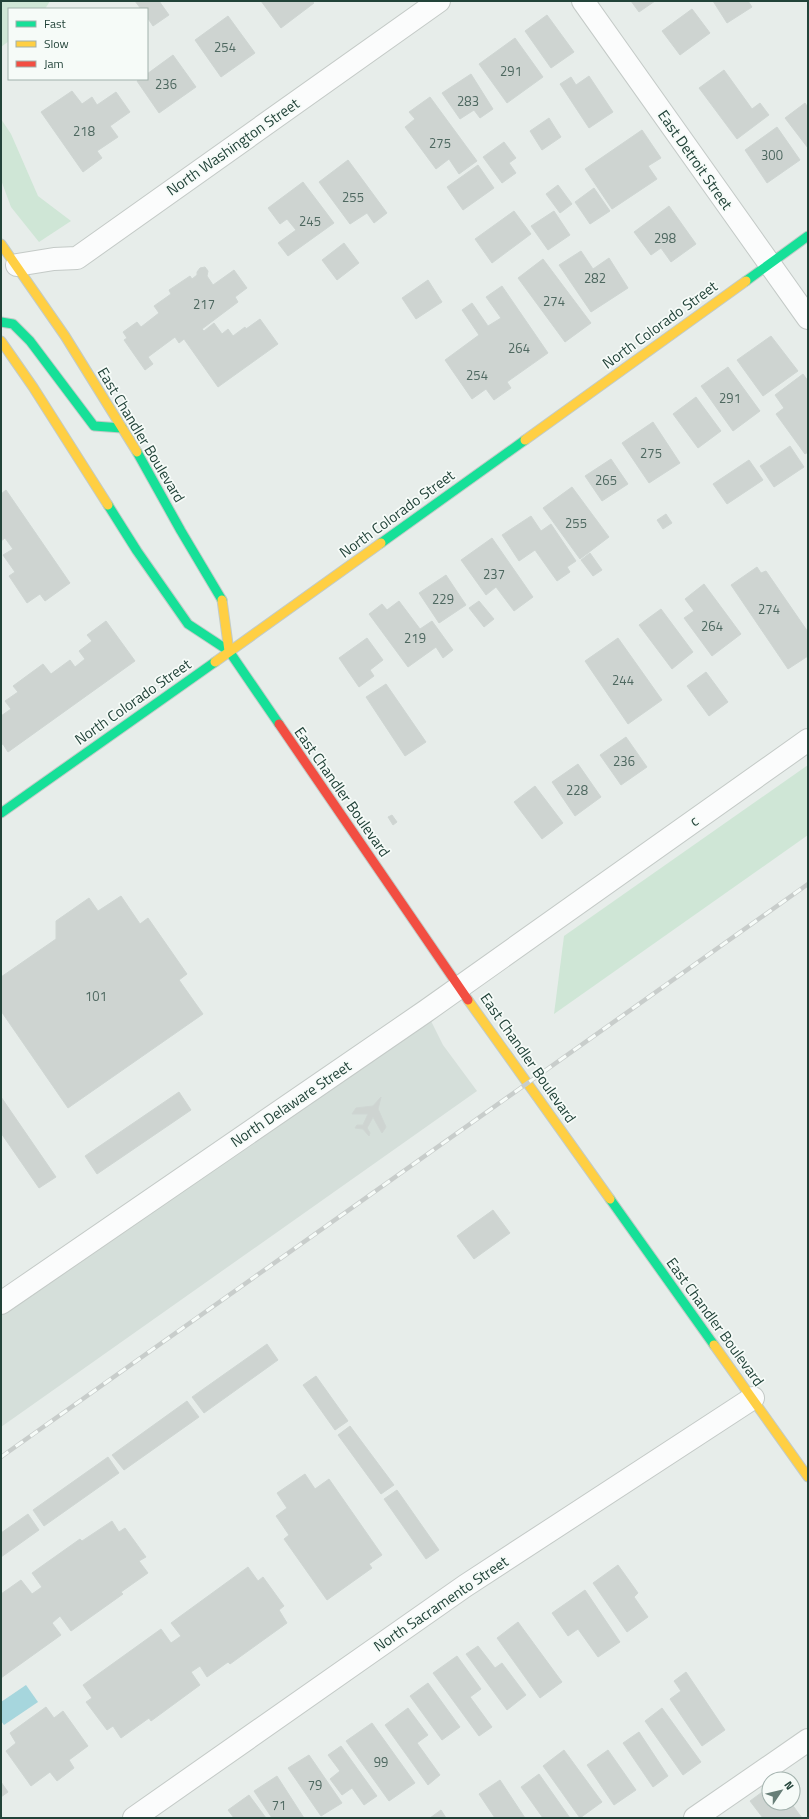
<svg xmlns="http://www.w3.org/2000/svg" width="809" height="1819" font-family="'Titillium Web',sans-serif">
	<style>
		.built { fill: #d5dfda }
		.green { fill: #cfe6d6 }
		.water { fill: #a6d6dd }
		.building { fill: #ced4d1; stroke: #cfd6d3 }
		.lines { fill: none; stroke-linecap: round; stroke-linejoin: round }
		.street-casing { stroke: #c4cac7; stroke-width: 24 }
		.fast-casing { stroke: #c2cbc7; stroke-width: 11 }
		.slow-casing { stroke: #c2cbc7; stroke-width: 11 }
		.jam-casing { stroke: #c2cbc7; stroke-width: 11 }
		.street { stroke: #fbfcfc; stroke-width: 22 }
		.fast { stroke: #16e098; stroke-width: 9 }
		.slow { stroke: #ffcf43; stroke-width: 9 }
		.jam { stroke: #f24e42; stroke-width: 9 }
		.rail-casing { stroke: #c8cdcb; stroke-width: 4.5 }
		.rail { stroke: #f6fbf8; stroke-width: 3; stroke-dasharray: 9; stroke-linecap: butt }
		.labels { text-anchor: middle; stroke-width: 3.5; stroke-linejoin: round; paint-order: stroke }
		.number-label { font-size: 13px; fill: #4e6860 }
		.street-label { font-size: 15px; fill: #224339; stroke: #f6fbf8 }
	</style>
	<rect width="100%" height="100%" fill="#e7edea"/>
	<path class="built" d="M426,1011L443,1045L477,1091L1,1427V1303Z"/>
	<g class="green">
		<path d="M1,1H50L45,9H9V41L1,47Z"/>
		<path d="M1,119L11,134L38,196L71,221L39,242L11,207L1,180Z"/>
		<path d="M808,765V835L554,1014L564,936Z"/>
	</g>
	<path class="water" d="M26,1685L38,1702L4,1725L1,1721V1702Z"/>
	<g class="building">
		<path d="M135,1H159L169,15L153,26L147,17V9H141Z"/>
		<path d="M261,1H312L314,3L281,28Z"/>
		<path d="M631,1H655L639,12Z"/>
		<path d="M713,1H748L752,7L727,23Z"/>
		<path d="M692,9L710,33L680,55L662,31Z"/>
		<path d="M547,15L574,52L551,68L525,31Z"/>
		<path d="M228,16L255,53L221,77L195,40Z"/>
		<path d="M515,38L543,77L507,103L479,64Z"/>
		<path d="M173,55L196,87L159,113L137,81L140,79H147V74Z"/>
		<path d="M724,70L752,109L760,103L769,115L737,139L699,88Z"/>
		<path d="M471,74L493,109L480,118L474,110L460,119L442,93Z"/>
		<path d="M589,76L613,112L589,128L560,84L571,77L576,85Z"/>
		<path d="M72,91L82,104L92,97L97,105L116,92L130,112L110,126L118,137L97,151L102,158L83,172L41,112Z"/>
		<path d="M430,97L477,161L459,174L449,159L436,169L405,127L415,119L409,112Z"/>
		<path d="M805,103L807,106L808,105V148L785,118Z"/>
		<path d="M549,118L561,137L542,150L530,131Z"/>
		<path d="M777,127L800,160L767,183L745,150Z"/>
		<path d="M642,130L661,158L648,166L657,179L612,209L585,169Z"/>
		<path d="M504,142L516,158L509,163L516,173L502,183L483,157Z"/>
		<path d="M348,160L387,213L374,223L367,213L350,224L319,182Z"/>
		<path d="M478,165L494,188L463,210L447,187Z"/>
		<path d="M303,182L334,223L288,256L278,243L296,230L287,219L280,224L268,208Z"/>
		<path d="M558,185L572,204L560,213L546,194Z"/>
		<path d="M594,188L610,211L590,224L575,202Z"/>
		<path d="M669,206L696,244L671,262L661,248L651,255L634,232Z"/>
		<path d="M514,211L531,234L492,263L475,239Z"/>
		<path d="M554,211L570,235L548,250L531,226Z"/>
		<path d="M344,243L359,263L337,280L322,260Z"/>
		<path d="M581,251L593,269L609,258L628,288L591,312L559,265Z"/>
		<path d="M543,259L591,323L565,342L518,278Z"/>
		<path d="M205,267L208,271L207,276L213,285L234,270L247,288L235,297L238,302L202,329L204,331L214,323L222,334L228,329L233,336L245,327L246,329L260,319L278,344L218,387L184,339L179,343L175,337L148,357L153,364L145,370L124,340L127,338L123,332L137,322L141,327L159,313L154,306L171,294L169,290L190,276L192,279L197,275V272L200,268Z"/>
		<path d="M428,280L442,302L416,319L402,298Z"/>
		<path d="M502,286L548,353L507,382L511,388L494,400L486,389L472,399L445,360L479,335L462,310L472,303L488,326L501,318L486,297Z"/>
		<path d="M771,336L798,371L763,396L737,360Z"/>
		<path d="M728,367L760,411L733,431L701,386Z"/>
		<path d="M803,374L808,381V452L805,454L776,414L784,408L775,395Z"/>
		<path d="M696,397L721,431L698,448L673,414Z"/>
		<path d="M653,422L680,463L649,483L622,443Z"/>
		<path d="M790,446L804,467L774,487L760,466Z"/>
		<path d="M611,459L628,484L602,501L585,476Z"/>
		<path d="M749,460L763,480L727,504L713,484Z"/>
		<path d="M572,487L609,537L580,559L543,508Z"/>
		<path d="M6,490L70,583L45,601L40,594L27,603L9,576L15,572L3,555L13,549L5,538L1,541V494Z"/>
		<path d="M666,514L672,523L663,529L657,520Z"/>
		<path d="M531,516L541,531L551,524L576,561L567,567L570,572L557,581L535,550L519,561L502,535Z"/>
		<path d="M492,538L533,597L514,611L496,587L486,595L461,560Z"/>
		<path d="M590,553L602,570L593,576L581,560Z"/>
		<path d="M757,567L761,573L766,571L808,632V656L788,669L731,585Z"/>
		<path d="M446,575L466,605L439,623L419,593Z"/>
		<path d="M704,584L741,634L712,656L684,618L694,611L685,599Z"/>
		<path d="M399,601L420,629L432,621L453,650L443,658L436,647L408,667L369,614L382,604L387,610Z"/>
		<path d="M479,601L494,619L484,627L469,608Z"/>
		<path d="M661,609L693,652L672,669L639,625Z"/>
		<path d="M106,621L135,661L8,752L3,744L1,745V716L11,709L5,701L18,692L13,686L43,664L51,674L70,660L75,667L85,659L79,651L92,641L87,635Z"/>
		<path d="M367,638L383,660L370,670L374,676L359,687L339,658Z"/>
		<path d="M618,638L662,700L628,724L585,661Z"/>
		<path d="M706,672L728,702L709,716L687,686Z"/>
		<path d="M386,684L426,742L405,756L366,697Z"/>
		<path d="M626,737L647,767L621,785L600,755Z"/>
		<path d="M578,764L601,797L575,816L552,782Z"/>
		<path d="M535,786L563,823L542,839L514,802Z"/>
		<path d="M392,815L397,822L393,825L388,817Z"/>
		<path d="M121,896L140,924L148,918L187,974L179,980L203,1014L68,1108L1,1011V977L56,939V921L89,898L98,911Z"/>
		<path d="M179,1092L191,1110L97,1174L85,1156Z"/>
		<path d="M1,1097L56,1177L39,1188L1,1133Z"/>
		<path d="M381,1097L378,1109L386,1127L382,1133L373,1117L367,1128L370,1133L369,1136L363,1129L355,1128L357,1125H363L368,1114H352L356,1108L373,1106Z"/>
		<path d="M493,1210L510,1233L474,1259L457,1236Z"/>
		<path d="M267,1344L278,1360L204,1413L192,1397Z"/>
		<path d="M316,1376L348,1421L335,1430L303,1385Z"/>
		<path d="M187,1401L199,1417L124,1470L112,1455Z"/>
		<path d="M350,1426L394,1485L381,1494L338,1435Z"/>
		<path d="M108,1457L119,1473L44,1526L33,1510Z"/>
		<path d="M305,1474L315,1489L329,1479L382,1555L369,1564L372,1568L327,1600L284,1539L289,1535L276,1516L287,1508L277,1493Z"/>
		<path d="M397,1490L439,1550L426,1559L384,1499Z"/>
		<path d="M28,1514L39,1530L1,1557V1533Z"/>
		<path d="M112,1521L119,1532L125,1528L146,1557L139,1561L148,1573L121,1592L123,1594L71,1631L60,1616L52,1623L61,1635L1,1678V1594L21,1580L32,1594L42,1587L32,1573L80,1539L82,1541Z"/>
		<path d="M618,1565L638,1593L634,1597L648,1617L627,1632L593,1583Z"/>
		<path d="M248,1567L258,1581L263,1577L284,1606L279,1610L287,1623L230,1664L228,1662L207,1677L200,1666L191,1672L200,1685L151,1721L149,1718L121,1738L113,1726L107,1730L86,1702L92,1698L83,1685L161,1629L171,1643L181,1636L171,1623Z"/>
		<path d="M585,1590L620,1642L598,1657L578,1629L568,1636L552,1613Z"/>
		<path d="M518,1622L562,1682L540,1698L497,1638Z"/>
		<path d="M478,1646L495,1668L502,1663L526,1695L507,1710L466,1654Z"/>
		<path d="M457,1656L481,1689L470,1697L492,1727L479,1736L433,1673Z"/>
		<path d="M686,1672L725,1730L702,1746L670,1699L681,1691L674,1681Z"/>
		<path d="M428,1683L460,1727L442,1740L410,1696Z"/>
		<path d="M46,1707L54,1718L63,1711L88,1746L69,1760L74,1768L57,1781L50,1772L31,1786L6,1751L16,1743L10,1733Z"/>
		<path d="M408,1708L428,1735L417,1743L440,1775L428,1785L385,1725Z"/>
		<path d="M662,1708L701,1762L683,1775L645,1721Z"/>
		<path d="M372,1723L415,1783L389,1801L346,1741Z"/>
		<path d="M639,1732L668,1776L653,1787L623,1743Z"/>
		<path d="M341,1746L377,1796L364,1805L352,1788L342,1795L330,1779L340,1771L328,1755Z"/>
		<path d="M564,1750L602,1802L580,1818L543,1766Z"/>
		<path d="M608,1750L636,1790L614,1805L587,1765Z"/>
		<path d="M309,1755L342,1803L321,1816L288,1768Z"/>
		<path d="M539,1774L570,1818H543L521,1787Z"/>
		<path d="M277,1776L304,1818H272L254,1791Z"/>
		<path d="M500,1780L525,1818H495L479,1794Z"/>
		<path d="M1,1782L8,1792L1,1797Z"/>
		<path d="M769,1787V1803H791L802,1818H763L750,1801Z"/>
		<path d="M249,1795L266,1818H234L228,1810Z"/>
		<path d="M441,1810L446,1818H430Z"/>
	</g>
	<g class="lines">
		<g class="street-casing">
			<g id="street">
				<path d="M583,1L808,318"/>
				<path d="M17,265L54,259L77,258L439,1"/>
				<path d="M1,1303L426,1011L808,740"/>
				<path d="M134,1818L465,1586L753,1398"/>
				<path d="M695,1818L808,1740"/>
			</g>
		</g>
		<g class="fast-casing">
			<g id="fast">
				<path d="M746,281L808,236"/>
				<path d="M1,322L13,324L30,341L94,426L122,428"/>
				<path d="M137,452L181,531L222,600"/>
				<path d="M108,505L137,551L188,624L229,651L279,724"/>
				<path d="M381,543L525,440"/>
				<path d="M1,813L215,662"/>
				<path d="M610,1199L714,1345"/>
			</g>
		</g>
		<g class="slow-casing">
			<g id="slow">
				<path d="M1,244L65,336L137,452"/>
				<path d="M1,341L33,387L108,505"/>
				<path d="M525,440L746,281"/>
				<path d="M222,600L229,651"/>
				<path d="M215,662L381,543"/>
				<path d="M468,1000L610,1199"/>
				<path d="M714,1345L808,1477"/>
			</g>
		</g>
		<g class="jam-casing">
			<path id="jam" d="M279,724L468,1000"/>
		</g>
		<use href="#street" class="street"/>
		<use href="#fast" class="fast"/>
		<use href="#slow" class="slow"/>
		<use href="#jam" class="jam"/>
		<g class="rail-casing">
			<path id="rail" d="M1,1457L808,884"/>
		</g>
		<use href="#rail" class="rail"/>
	</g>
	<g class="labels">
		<g class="number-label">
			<text x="225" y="52">254</text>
			<text x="511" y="76">291</text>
			<text x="166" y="89">236</text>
			<text x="468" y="106">283</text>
			<text x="84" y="136">218</text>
			<text x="440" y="148">275</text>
			<text x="772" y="160">300</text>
			<text x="353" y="202">255</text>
			<text x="310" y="226">245</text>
			<text x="665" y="243">298</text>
			<text x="595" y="283">282</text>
			<text x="554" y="306">274</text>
			<text x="204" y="309">217</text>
			<text x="519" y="353">264</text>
			<text x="477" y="380">254</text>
			<text x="730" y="403">291</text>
			<text x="651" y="458">275</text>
			<text x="606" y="485">265</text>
			<text x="576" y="528">255</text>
			<text x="494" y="579">237</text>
			<text x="443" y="604">229</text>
			<text x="769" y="614">274</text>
			<text x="712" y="631">264</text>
			<text x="415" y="643">219</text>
			<text x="623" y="685">244</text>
			<text x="624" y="766">236</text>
			<text x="577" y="795">228</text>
			<text x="96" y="1001">101</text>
			<text x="381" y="1767">99</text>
			<text x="315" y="1790">79</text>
			<text x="279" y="1810">71</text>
		</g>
		<g class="street-label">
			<text transform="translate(233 147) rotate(-35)" y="5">North Washington Street</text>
			<text transform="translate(695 160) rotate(55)" y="5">East Detroit Street</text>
			<text transform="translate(660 325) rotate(-36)" y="5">North Colorado Street</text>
			<text transform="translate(141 435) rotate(59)" y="5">East Chandler Boulevard</text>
			<text transform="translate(397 514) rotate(-36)" y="5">North Colorado Street</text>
			<text transform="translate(133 702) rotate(-35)" y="5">North Colorado Street</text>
			<text transform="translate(342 792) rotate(55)" y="5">East Chandler Boulevard</text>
			<text transform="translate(694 821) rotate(-35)" y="5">c</text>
			<text transform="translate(528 1058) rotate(55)" y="5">East Chandler Boulevard</text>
			<text transform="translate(291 1104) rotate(-34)" y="5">North Delaware Street</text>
			<text transform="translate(715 1322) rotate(54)" y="5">East Chandler Boulevard</text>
			<text transform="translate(441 1604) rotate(-34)" y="5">North Sacramento Street</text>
		</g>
	</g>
	<rect width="809" height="1819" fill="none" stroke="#224339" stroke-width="4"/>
	<rect x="8" y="8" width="140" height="72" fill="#f6fbf8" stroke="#a1b1ac"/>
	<rect x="16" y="21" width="20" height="6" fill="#16e098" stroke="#a1b1ac"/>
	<text x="44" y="28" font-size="12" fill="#224339">Fast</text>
	<rect x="16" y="41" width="20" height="6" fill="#ffcf43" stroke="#a1b1ac"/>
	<text x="44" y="48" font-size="12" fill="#224339">Slow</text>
	<rect x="16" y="61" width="20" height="6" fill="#f24e42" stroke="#a1b1ac"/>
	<text x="44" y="68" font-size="12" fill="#224339">Jam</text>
	<g transform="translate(781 1791) rotate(55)"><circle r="19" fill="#f6fbf8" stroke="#a1b1ac"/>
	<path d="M0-3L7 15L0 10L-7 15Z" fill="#677e77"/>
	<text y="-6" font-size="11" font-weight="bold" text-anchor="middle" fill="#224339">N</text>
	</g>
</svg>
